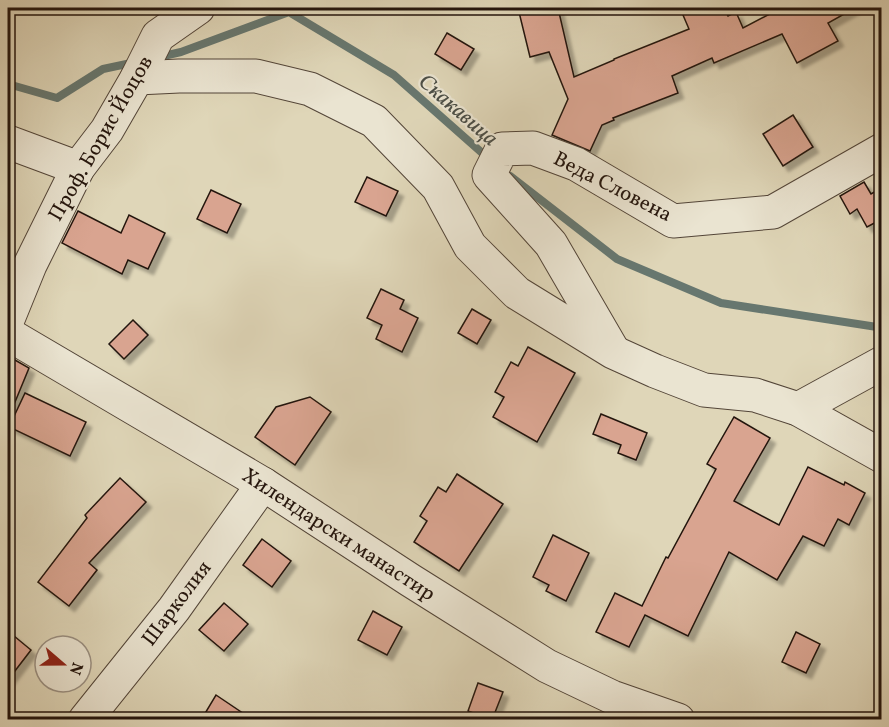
<svg xmlns="http://www.w3.org/2000/svg" width="889" height="727" font-family="Vollkorn,serif">
	<style>
		.lines { fill: none; stroke-linecap: round; stroke-linejoin: round }
		.stream { stroke: #67776f; stroke-width: 8 }
		.building { fill: #d9a490; stroke: #24150d; stroke-width: 1.5; filter: url(#shadow) }
		.minor-casing { stroke: #534538; stroke-width: 35 }
		.minor { stroke: #eae4d1; stroke-width: 33 }
		.labels { text-anchor: middle; stroke-width: 4.5; stroke-linejoin: round; paint-order: stroke }
		.street-label { font-size: 21px; fill: #24150d; stroke: #eae4d1 }
		.water-label { font-size: 22px; font-style: italic; fill: #4b4e46; stroke: #eae4d1 }
	</style>
	<defs>
		<filter id="shadow"><feDropShadow dx="5.5" dy="5.5" stdDeviation="1.5" flood-color="#0004"/></filter>
	</defs>
	<rect width="100%" height="100%" fill="#dfd6b8"/>
	<filter id="stains"><feTurbulence type="fractalNoise" baseFrequency=".00333" numOctaves="4"/><feColorMatrix values="0 0 0 0 .2 0 0 0 0 .09 0 0 0 0 .02 0 0 0 .5 -.17"/></filter>
	<radialGradient id="worn" r=".72"><stop offset=".6" stop-color="#630" stop-opacity="0"/><stop offset="1" stop-color="#630" stop-opacity=".3"/></radialGradient>
	<g class="lines">
		<g class="stream">
			<path d="M159,57L181,52L289,12L394,75L489,159"/>
			<path d="M8,84L57,98L103,69L136,62"/>
			<path d="M510,176L617,259L721,303L877,327L882,332"/>
		</g>
	</g>
	<g class="building">
		<path d="M518,8H558L574,77L614,60V59L689,29L680,8H724L728,16L736,12L743,28L781,8H855L828,23L838,41L797,63L782,34L714,63L712,58L672,76L678,93L613,118L614,120L602,125L590,151L552,135L568,99L549,52L530,57Z"/>
		<path d="M447,33L474,49L461,70L435,54Z"/>
		<path d="M793,115L813,147L783,166L763,134Z"/>
		<path d="M367,177L398,191L386,216L355,202Z"/>
		<path d="M864,182L871,194L876,191L882,202V219L867,227L857,209L850,214L840,196Z"/>
		<path d="M211,190L241,204L227,233L197,219Z"/>
		<path d="M78,211L121,233L129,215L165,233L148,269L128,260L122,274L62,243Z"/>
		<path d="M381,289L404,300L400,309L418,318L402,352L376,339L382,325L367,318Z"/>
		<path d="M472,309L491,320L477,344L458,333Z"/>
		<path d="M133,320L148,335L124,359L109,344Z"/>
		<path d="M528,347L575,373L537,442L493,417L504,397L495,392L511,362L518,366Z"/>
		<path d="M8,356L29,368L8,419Z"/>
		<path d="M25,393L86,422L70,456L9,427Z"/>
		<path d="M310,397L331,412L295,465L255,437L276,407Z"/>
		<path d="M601,414L647,433L636,460L618,453L621,445L593,434Z"/>
		<path d="M734,417L770,438L734,501L779,525L808,467L844,485L845,482L865,493L849,525L838,519L824,546L803,536L777,580L729,552L688,636L645,615L629,647L596,632L615,593L642,606L666,557L668,558L716,469L707,464Z"/>
		<path d="M457,474L503,504L459,571L414,542L427,521L420,516L438,487L446,492Z"/>
		<path d="M120,478L146,502L89,563L97,570L69,606L38,582L87,518L85,515Z"/>
		<path d="M553,535L589,553L566,601L546,591L549,585L533,577Z"/>
		<path d="M262,539L291,561L272,587L243,565Z"/>
		<path d="M224,603L248,624L224,651L199,630Z"/>
		<path d="M373,611L402,627L387,655L358,640Z"/>
		<path d="M8,631L31,650L8,680Z"/>
		<path d="M796,632L820,644L806,673L782,662Z"/>
		<path d="M478,683L503,692L492,720L468,711Z"/>
		<path d="M216,695L253,720H201Z"/>
	</g>
	<g class="lines">
		<g class="minor-casing">
			<g id="minor">
				<path d="M137,78L179,76H256L310,89L374,121L438,187L470,246L517,293L613,352L655,371L704,390L755,395L798,409L882,456"/>
				<path d="M8,142L78,168"/>
				<path d="M8,319L30,265L78,168L107,130L137,78L158,36L198,8"/>
				<path d="M8,334L263,484L410,580L547,666L612,697L678,720"/>
				<path d="M612,349L551,244L489,175L502,149L533,148L576,164L673,221L773,212L882,150"/>
				<path d="M798,409L882,363"/>
				<path d="M85,720L174,609L263,484"/>
			</g>
		</g>
		<use href="#minor" class="minor"/>
	</g>
	<g class="labels">
		<g class="street-label">
			<text transform="translate(100 138) rotate(-60)" y="7">Проф. Борис Йоцов</text>
			<text transform="translate(613 186) rotate(27)" y="7">Веда Словена</text>
			<text transform="translate(339 534) rotate(33)" y="7">Хилендарски манастир</text>
			<text transform="translate(176 603) rotate(-53)" y="7">Шарколия</text>
		</g>
		<g class="water-label">
			<text transform="translate(459 109) rotate(41)" y="8">Скакавица</text>
		</g>
	</g>
	<rect width="889" height="727" fill="none" stroke="#dfd6b8" stroke-width="30"/>
	<rect x="9" y="9" width="871" height="709" fill="none" stroke="#24150d" stroke-width="3"/>
	<rect x="15" y="15" width="859" height="697" fill="none" stroke="#24150d" stroke-width="1.5"/>
	<g transform="translate(63 664) rotate(110)"><circle r="28" fill="#eae4d1" stroke="#9b9183" stroke-width="1.5"/>
	<path d="M0-4.5L10 22L0 15L-10 22Z" fill="#8f2418"/>
	<text y="-9" font-size="16" font-weight="bold" text-anchor="middle" fill="#24150d">N</text>
	</g>
	<rect width="100%" height="100%" filter="url(#stains)"/>
	<rect width="100%" height="100%" fill="url(#worn)"/>
</svg>
